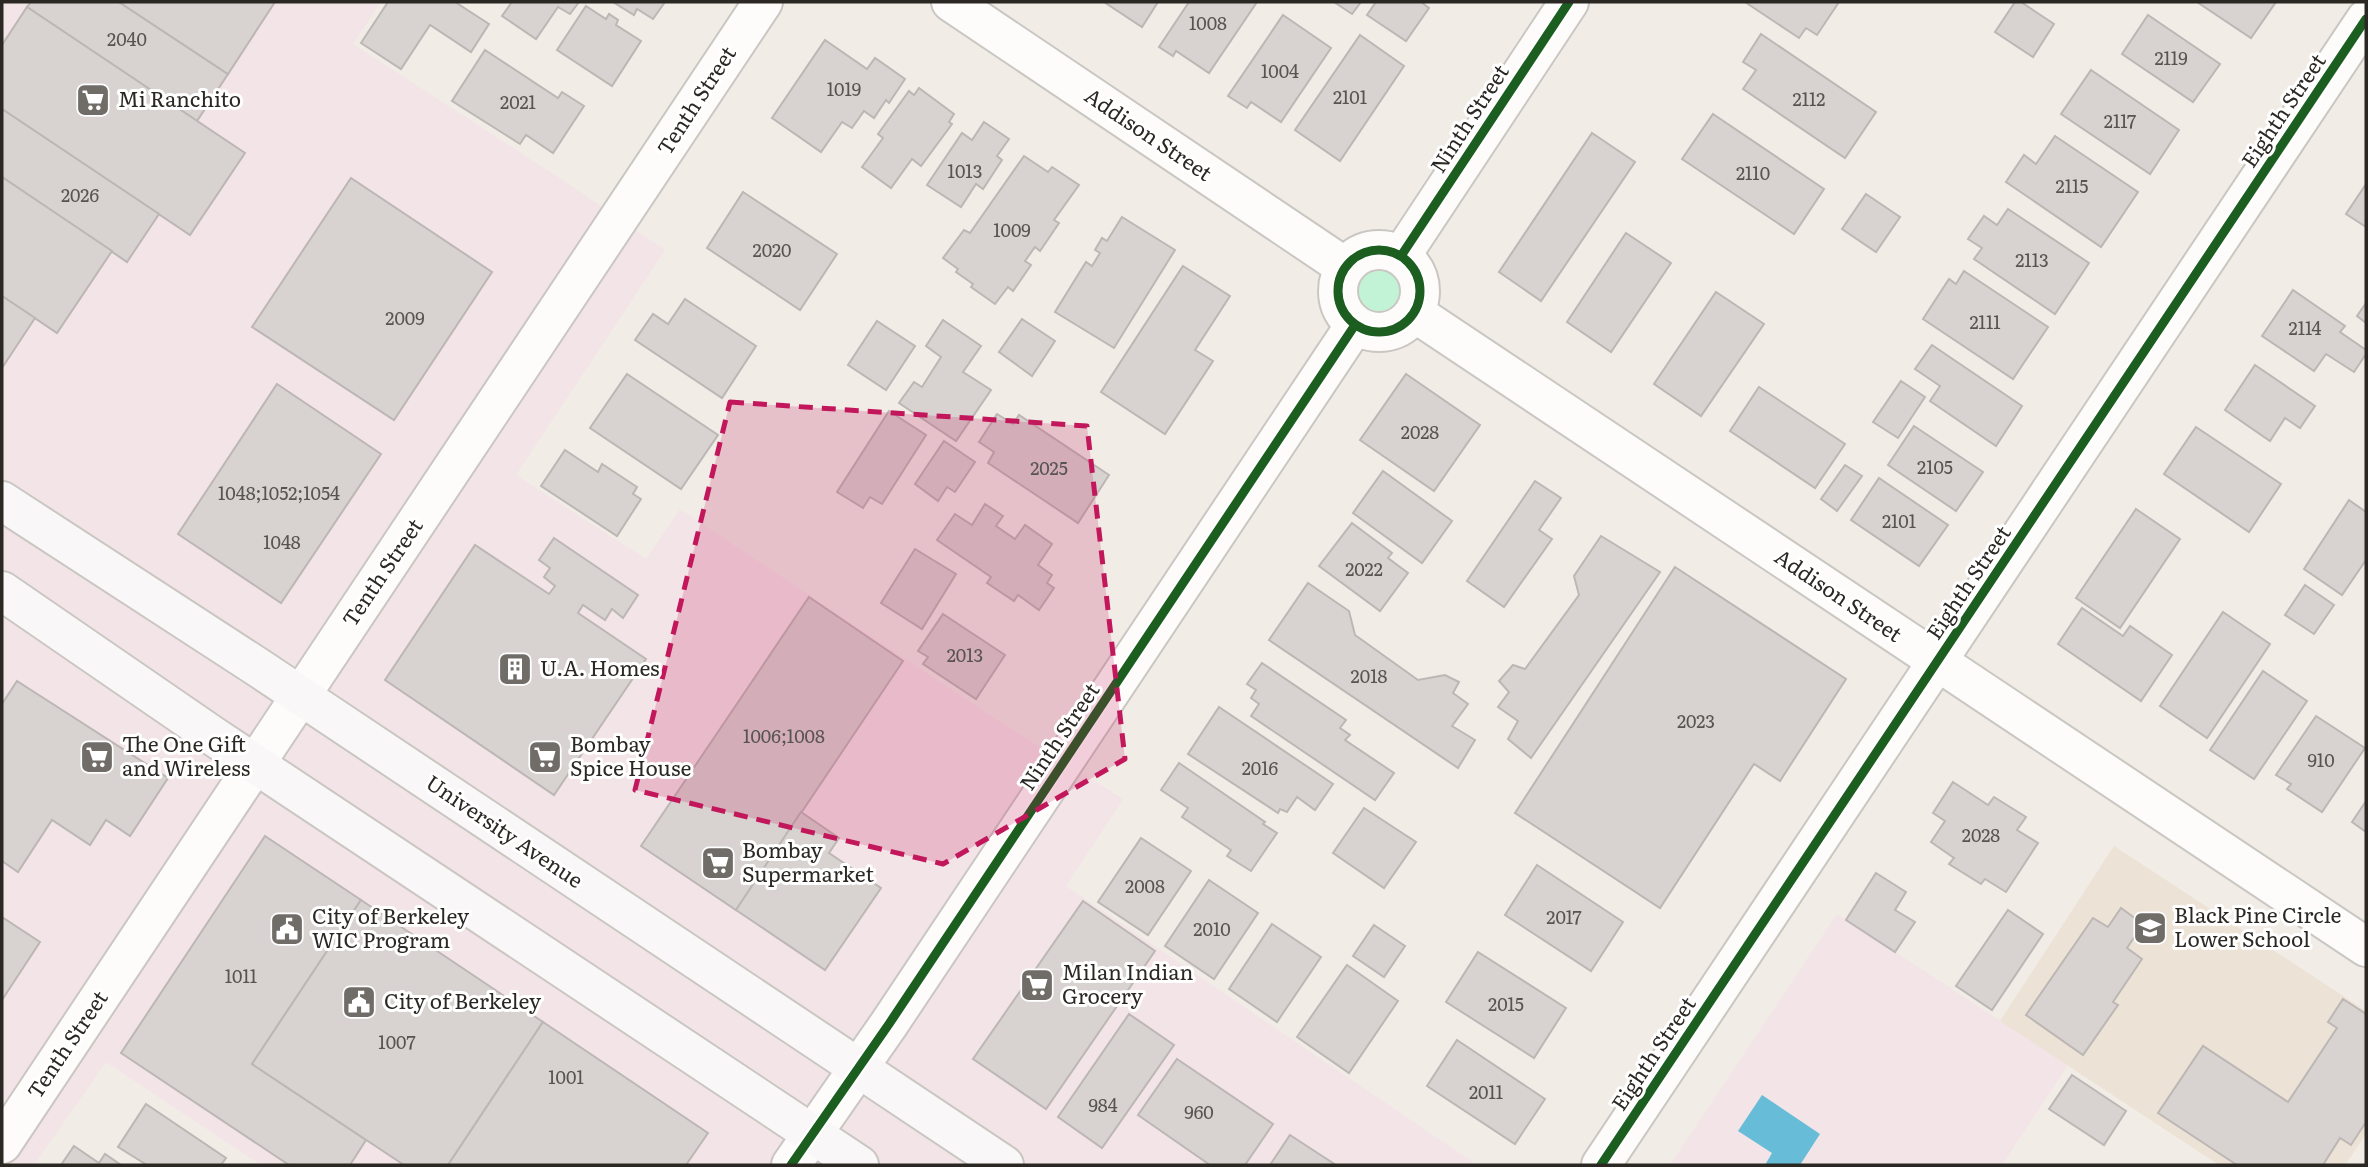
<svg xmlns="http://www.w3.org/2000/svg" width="2368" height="1167" font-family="Literata,serif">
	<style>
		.commercial { fill: #f3e4e7 }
		.education { fill: #ece2d5 }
		.green { fill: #c3f3d6 }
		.water { fill: #67bcd7 }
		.building { fill: #d8d3d0; stroke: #bcb7b4; stroke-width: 2 }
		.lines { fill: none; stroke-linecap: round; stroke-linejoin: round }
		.minor-casing { stroke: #cac7c2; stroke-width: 42 }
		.secondary-casing { stroke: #cac7c2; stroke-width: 42 }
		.minor { stroke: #fdfcfb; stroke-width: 38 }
		.secondary { stroke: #faf7f9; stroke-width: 38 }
		.cycleway-casing { stroke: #fff; stroke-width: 13 }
		.cycleway { stroke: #1b5e20; stroke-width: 9 }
		.marked { fill: #c2185b; fill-opacity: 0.2; stroke: #c2185b; stroke-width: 5; stroke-dasharray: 14 9; stroke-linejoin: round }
		.labels { text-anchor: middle; stroke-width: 6; stroke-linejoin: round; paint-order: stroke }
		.number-label { font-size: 18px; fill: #585451 }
		.poi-label { font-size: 21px; fill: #2b2824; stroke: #fff; text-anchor: start }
		.street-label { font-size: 21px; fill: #2b2824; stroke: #fff }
	</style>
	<rect width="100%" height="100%" fill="#f1ece6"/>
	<g class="commercial">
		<path d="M2,2H381L353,44L573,187L665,250L516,475L646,559L680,509L1002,723L1123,799L1066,886L1477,1165H261L106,1062L34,1165H2Z"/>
		<path d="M1837,914L2068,1065L2002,1165H1670Z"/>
	</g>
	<path class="education" d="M2114,846L2366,1011V1134L2345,1165H2219L2000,1021Z"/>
	<circle class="green" cx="1379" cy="291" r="27"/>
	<path class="water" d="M1762,1095L1820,1134L1800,1165H1765L1772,1153L1738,1131Z"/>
	<g class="building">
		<path d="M31,2H119L228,74L197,121L27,7Z"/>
		<path d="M119,2H275L228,74Z"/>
		<path d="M388,2H455L489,24L471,52L430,25L401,69L361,43Z"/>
		<path d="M512,2H579L570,14L558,7L536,39L502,16Z"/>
		<path d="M613,2H665L653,19L637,9L634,15Z"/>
		<path d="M1104,2H1158L1142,27Z"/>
		<path d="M1189,2H1257L1209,73L1176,51L1173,56L1159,47Z"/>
		<path d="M1334,2H1361L1352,14Z"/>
		<path d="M1376,2H1421L1429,8L1406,41L1367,15Z"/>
		<path d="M1745,2H1839L1817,35L1806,28L1799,38Z"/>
		<path d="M2015,2H2021L2054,24L2033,57L1995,32Z"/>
		<path d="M2197,2H2276L2251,38Z"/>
		<path d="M586,6L606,19L609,14L618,20L616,25L641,41L612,86L557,50Z"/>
		<path d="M27,7L245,153L190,235L2,109V45Z"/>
		<path d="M1283,15L1331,48L1281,122L1251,102L1247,108L1228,96Z"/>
		<path d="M2148,15L2220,64L2193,102L2122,54Z"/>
		<path d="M1761,34L1876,112L1845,158L1743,89L1756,70L1743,62Z"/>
		<path d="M1360,35L1404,66L1340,161L1295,130Z"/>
		<path d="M825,40L867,69L875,58L905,79L889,103L886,100L874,118L864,111L852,128L842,122L821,152L772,118Z"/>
		<path d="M485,50L558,98L562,92L584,106L553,153L526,135L520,144L452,101Z"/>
		<path d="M2091,70L2179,130L2150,174L2061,114Z"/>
		<path d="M919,88L954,114L949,122L952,124L921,166L912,159L891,188L862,167L883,138L878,134L909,91L914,95Z"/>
		<path d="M2,109L159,214L127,262L2,177Z"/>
		<path d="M1713,114L1824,189L1794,234L1682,159Z"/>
		<path d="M984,122L1009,139L997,156L1002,160L983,189L976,184L961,207L927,185L962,133L972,140Z"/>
		<path d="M1592,133L1635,162L1541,301L1499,272Z"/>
		<path d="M2055,136L2138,192L2101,247L2006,182L2024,155L2036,164Z"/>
		<path d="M1024,156L1048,172L1052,167L1079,185L1054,220L1059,223L1040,251L1035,247L1025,261L1031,265L1013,291L1008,287L995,304L971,287L973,284L956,272L958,269L943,258L964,230L970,233Z"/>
		<path d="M2,177L112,251L57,333L2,296Z"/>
		<path d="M351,178L492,272L394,420L252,327Z"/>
		<path d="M2366,184V227L2346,214Z"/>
		<path d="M743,192L837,254L800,310L707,248Z"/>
		<path d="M1866,194L1900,217L1876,252L1842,229Z"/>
		<path d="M2008,209L2089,263L2055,314L1974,259L1982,248L1968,239L1984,216L1997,225Z"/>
		<path d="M1122,217L1175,250L1114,348L1055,312L1086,262L1092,266L1100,253L1095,250L1102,238L1107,241Z"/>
		<path d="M1626,233L1671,263L1611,352L1567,322Z"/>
		<path d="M1183,266L1230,296L1195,350L1213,361L1165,434L1101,392Z"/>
		<path d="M1964,271L2048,327L2013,379L1923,319L1949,279L1956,284Z"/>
		<path d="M2293,290L2345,326L2340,332L2366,350V354L2354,372L2326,354L2314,371L2262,336Z"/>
		<path d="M1716,292L1764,324L1701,416L1654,384Z"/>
		<path d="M2,296L35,318L2,368Z"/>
		<path d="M685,299L756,346L722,398L635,340L653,314L668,324Z"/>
		<path d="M2366,303V323L2357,316Z"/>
		<path d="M1022,319L1055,341L1032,376L999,352Z"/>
		<path d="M943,320L981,346L963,372L991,390L956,441L899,403L914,382L922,387L941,357L926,346Z"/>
		<path d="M877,321L915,346L886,390L848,365Z"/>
		<path d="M1932,345L2022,406L1996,446L1930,401L1940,386L1915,369Z"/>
		<path d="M2255,365L2315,406L2300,428L2285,418L2270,441L2225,410Z"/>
		<path d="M627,374L718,435L681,489L590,428Z"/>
		<path d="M1406,374L1480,425L1434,491L1360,440Z"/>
		<path d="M1901,381L1925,397L1898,438L1873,422Z"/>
		<path d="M277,384L381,454L281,603L178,534Z"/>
		<path d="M1759,387L1845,444L1815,488L1730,431Z"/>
		<path d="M889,411L926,435L882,504L870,497L863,508L837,492Z"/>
		<path d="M997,414L1013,424L1019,415L1109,475L1078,523L988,463L994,452L979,442Z"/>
		<path d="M1914,426L1983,472L1956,511L1888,465Z"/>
		<path d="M2196,427L2281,484L2249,532L2164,474Z"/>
		<path d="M944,441L975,462L955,492L947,487L938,501L915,484Z"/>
		<path d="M565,450L598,472L602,464L637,487L633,494L641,499L617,536L541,486Z"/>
		<path d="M1845,465L1862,476L1837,511L1821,499Z"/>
		<path d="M1383,471L1452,521L1422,563L1353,513Z"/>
		<path d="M1879,478L1948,525L1919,566L1851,520Z"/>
		<path d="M1535,481L1561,498L1539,530L1552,539L1504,607L1467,581Z"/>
		<path d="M2349,500L2366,512V560L2342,595L2304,569Z"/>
		<path d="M985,504L1003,516L996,526L1015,539L1025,525L1052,544L1038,565L1052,575L1047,583L1054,588L1039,610L1018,595L1014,601L987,583L991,577L937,540L955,514L972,525Z"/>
		<path d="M2136,509L2180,539L2120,628L2076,598Z"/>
		<path d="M1352,523L1392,553L1388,558L1408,573L1380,611L1319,566Z"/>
		<path d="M1601,536L1660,572L1531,758L1508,739L1518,721L1498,707L1509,692L1499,681L1513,665L1525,669L1579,595L1574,576Z"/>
		<path d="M554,538L638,595L623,618L612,609L605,620L583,605L578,613L646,659L554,795L385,680L475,545L549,594L555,586L544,577L550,568L539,560Z"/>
		<path d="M915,549L956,574L922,629L881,603Z"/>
		<path d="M1675,567L1846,679L1780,781L1754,764L1660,908L1515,813Z"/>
		<path d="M1308,583L1349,611L1355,635L1418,680L1445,675L1459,682L1453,693L1468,704L1452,726L1475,740L1458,768L1269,640Z"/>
		<path d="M2305,585L2334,605L2314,634L2285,615Z"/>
		<path d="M809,597L903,661L736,910L641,846Z"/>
		<path d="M2082,608L2123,636L2130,626L2172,655L2141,701L2058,644Z"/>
		<path d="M2223,612L2270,644L2207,738L2160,706Z"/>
		<path d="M943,614L1005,655L976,699L923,664L928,657L918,651Z"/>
		<path d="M1262,663L1346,720L1340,728L1350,735L1345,740L1394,773L1375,800L1251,716L1259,704L1251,698L1256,690L1247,684Z"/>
		<path d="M2263,671L2307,701L2254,779L2210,750Z"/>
		<path d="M17,681L168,778L130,836L106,820L90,845L52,820L18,872L2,861V704Z"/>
		<path d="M1219,707L1333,784L1315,810L1297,797L1287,812L1280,809L1278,813L1188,754Z"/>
		<path d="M2316,716L2365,748L2322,812L2287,789L2291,784L2276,775Z"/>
		<path d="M1179,763L1265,822L1263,824L1277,833L1251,871L1227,856L1231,850L1182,817L1188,808L1161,790Z"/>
		<path d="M1953,782L1988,805L1994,797L2026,817L2017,830L2038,843L2006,892L1985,879L1981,884L1949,864L1954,858L1931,842L1945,821L1933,813Z"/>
		<path d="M2366,801V832L2352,822Z"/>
		<path d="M1364,808L1416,842L1384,888L1333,853Z"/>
		<path d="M801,812L839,838L829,853L881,888L825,970L736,910Z"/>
		<path d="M265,836L361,900L252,1064L366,1140L350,1165H289L121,1053Z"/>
		<path d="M1141,838L1191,871L1148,935L1098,902Z"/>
		<path d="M1537,865L1623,922L1591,971L1505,915Z"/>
		<path d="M1876,873L1906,892L1895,910L1915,922L1895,952L1846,920Z"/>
		<path d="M1209,880L1258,913L1214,979L1165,946Z"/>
		<path d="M361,900L543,1022L448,1165H404L252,1064Z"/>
		<path d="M1083,901L1155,951L1046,1109L973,1059Z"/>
		<path d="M2121,908L2143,924L2127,948L2142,959L2113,1002L2118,1005L2083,1055L2026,1015L2093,918L2108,927Z"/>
		<path d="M2008,910L2043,934L1992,1010L1956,986Z"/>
		<path d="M2,917L40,942L2,1000Z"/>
		<path d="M1272,924L1321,957L1277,1022L1229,989Z"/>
		<path d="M1374,925L1405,946L1384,977L1353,956Z"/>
		<path d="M1478,952L1566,1008L1534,1058L1446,1002Z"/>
		<path d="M1347,965L1398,1001L1349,1073L1297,1037Z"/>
		<path d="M2343,999L2366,1014V1122L2351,1145L2340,1138L2323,1165H2237L2158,1113L2203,1046L2288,1102L2337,1028L2328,1022Z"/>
		<path d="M1129,1014L1174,1045L1102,1148L1058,1117Z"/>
		<path d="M543,1022L708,1133L686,1165H448Z"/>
		<path d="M1457,1040L1545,1099L1515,1144L1427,1086Z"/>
		<path d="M1177,1059L1273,1124L1245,1165H1210L1138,1115Z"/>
		<path d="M2072,1075L2126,1111L2104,1145L2049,1109Z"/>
		<path d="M146,1104L226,1158L221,1165H147L118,1147Z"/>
		<path d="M1290,1135L1316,1152L1336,1165H1270Z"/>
		<path d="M74,1146L99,1163L105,1154L121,1165H61Z"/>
	</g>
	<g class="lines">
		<g class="minor-casing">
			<g id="minor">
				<path d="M951,2L1345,267"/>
				<circle cx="1379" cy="291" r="41"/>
				<path d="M1401,256L1569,2"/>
				<path d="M1415,313L2366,947"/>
				<path d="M2,1144L763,2"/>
				<path d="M791,1165L889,1024L1355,325"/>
				<path d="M1601,1165L2366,19"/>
			</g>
		</g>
		<g class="secondary-casing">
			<g id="secondary">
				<path d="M2,501L259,668L1004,1165"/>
				<path d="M2,591L213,736L859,1165"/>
			</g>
		</g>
		<use href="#minor" class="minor"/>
		<use href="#secondary" class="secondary"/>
		<g class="cycleway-casing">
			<g id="cycleway">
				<circle cx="1379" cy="291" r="41"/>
				<path d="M1401,256L1569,2"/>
				<path d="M791,1165L889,1024L1355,325"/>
				<path d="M1601,1165L2366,19"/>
			</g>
		</g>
		<use href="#cycleway" class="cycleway"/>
	</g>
	<path class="marked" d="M730,402L1087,426L1125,759L943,864L635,790Z"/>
	<defs>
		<g id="supermarket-square" transform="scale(1.75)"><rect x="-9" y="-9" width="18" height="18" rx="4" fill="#706d68" stroke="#fff"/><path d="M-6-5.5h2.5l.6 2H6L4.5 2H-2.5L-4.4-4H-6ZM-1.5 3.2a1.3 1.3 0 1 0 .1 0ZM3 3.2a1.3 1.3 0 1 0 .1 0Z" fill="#fff"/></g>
		<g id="building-square" transform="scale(1.75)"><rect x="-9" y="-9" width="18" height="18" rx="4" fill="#706d68" stroke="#fff"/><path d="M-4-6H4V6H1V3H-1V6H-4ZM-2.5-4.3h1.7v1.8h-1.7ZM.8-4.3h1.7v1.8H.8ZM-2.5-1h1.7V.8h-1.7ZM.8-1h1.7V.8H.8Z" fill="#fff"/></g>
		<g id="school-square" transform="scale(1.75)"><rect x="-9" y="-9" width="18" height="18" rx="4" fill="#706d68" stroke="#fff"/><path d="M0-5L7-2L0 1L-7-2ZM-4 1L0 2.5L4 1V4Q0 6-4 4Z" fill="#fff"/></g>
		<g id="civic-square" transform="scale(1.75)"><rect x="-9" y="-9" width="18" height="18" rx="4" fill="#706d68" stroke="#fff"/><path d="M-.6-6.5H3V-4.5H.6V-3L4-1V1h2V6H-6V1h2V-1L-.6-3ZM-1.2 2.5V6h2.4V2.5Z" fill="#fff"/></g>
	</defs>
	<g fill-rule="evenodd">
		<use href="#supermarket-square" x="93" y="100"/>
		<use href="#building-square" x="515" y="669"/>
		<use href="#supermarket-square" x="97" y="757"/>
		<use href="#supermarket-square" x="545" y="757"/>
		<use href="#supermarket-square" x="718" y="863"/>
		<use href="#school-square" x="2150" y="928"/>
		<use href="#civic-square" x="287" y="929"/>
		<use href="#supermarket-square" x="1037" y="985"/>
		<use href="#civic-square" x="359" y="1002"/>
	</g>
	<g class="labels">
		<g class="number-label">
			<text x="1208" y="30">1008</text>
			<text x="127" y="46">2040</text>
			<text x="2171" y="65">2119</text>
			<text x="1280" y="78">1004</text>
			<text x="844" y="96">1019</text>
			<text x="1350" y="104">2101</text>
			<text x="1809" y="106">2112</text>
			<text x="518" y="109">2021</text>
			<text x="2120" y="128">2117</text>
			<text x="965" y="178">1013</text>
			<text x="1753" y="180">2110</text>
			<text x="2072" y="193">2115</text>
			<text x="80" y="202">2026</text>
			<text x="1012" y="237">1009</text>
			<text x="772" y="257">2020</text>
			<text x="2032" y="267">2113</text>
			<text x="405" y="325">2009</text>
			<text x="1985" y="329">2111</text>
			<text x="2305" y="335">2114</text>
			<text x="1420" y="439">2028</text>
			<text x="1935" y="474">2105</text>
			<text x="1049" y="475">2025</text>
			<text x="279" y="500">1048;1052;1054</text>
			<text x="1899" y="528">2101</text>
			<text x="282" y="549">1048</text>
			<text x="1364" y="576">2022</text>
			<text x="965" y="662">2013</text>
			<text x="1369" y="683">2018</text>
			<text x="1696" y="728">2023</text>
			<text x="784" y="743">1006;1008</text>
			<text x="2321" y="767">910</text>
			<text x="1260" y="775">2016</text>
			<text x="1981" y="842">2028</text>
			<text x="1145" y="893">2008</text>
			<text x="1564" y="924">2017</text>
			<text x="1212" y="936">2010</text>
			<text x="241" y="983">1011</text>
			<text x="1506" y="1011">2015</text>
			<text x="397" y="1049">1007</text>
			<text x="566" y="1084">1001</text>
			<text x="1486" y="1099">2011</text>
			<text x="1103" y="1112">984</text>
			<text x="1199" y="1119">960</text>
		</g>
		<g class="poi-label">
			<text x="118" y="107">Mi Ranchito</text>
			<text x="540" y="676">U.A. Homes</text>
			<text x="122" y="752">The One Gift<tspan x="122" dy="24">and Wireless</tspan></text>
			<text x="570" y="752">Bombay<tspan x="570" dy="24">Spice House</tspan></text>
			<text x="742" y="858">Bombay<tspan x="742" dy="24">Supermarket</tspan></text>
			<text x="2174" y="923">Black Pine Circle<tspan x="2174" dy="24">Lower School</tspan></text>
			<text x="312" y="924">City of Berkeley<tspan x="312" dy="24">WIC Program</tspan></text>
			<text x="1062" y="980">Milan Indian<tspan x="1062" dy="24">Grocery</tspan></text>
			<text x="384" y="1009">City of Berkeley</text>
		</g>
		<g class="street-label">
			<text transform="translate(697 101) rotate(-57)" y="7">Tenth Street</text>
			<text transform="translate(2284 111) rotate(-56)" y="7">Eighth Street</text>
			<text transform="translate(1470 119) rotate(-57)" y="7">Ninth Street</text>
			<text transform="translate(1148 135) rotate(34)" y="7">Addison Street</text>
			<text transform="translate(383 573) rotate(-56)" y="7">Tenth Street</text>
			<text transform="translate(1969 583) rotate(-56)" y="7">Eighth Street</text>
			<text transform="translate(1838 596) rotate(34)" y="7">Addison Street</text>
			<text transform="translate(1060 737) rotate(-56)" y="7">Ninth Street</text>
			<text transform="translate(504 832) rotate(34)" y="7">University Avenue</text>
			<text transform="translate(68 1045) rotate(-56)" y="7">Tenth Street</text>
			<text transform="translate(1654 1054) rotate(-56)" y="7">Eighth Street</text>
		</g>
	</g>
	<rect width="2368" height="1167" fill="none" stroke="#2b2824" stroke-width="7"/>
</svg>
